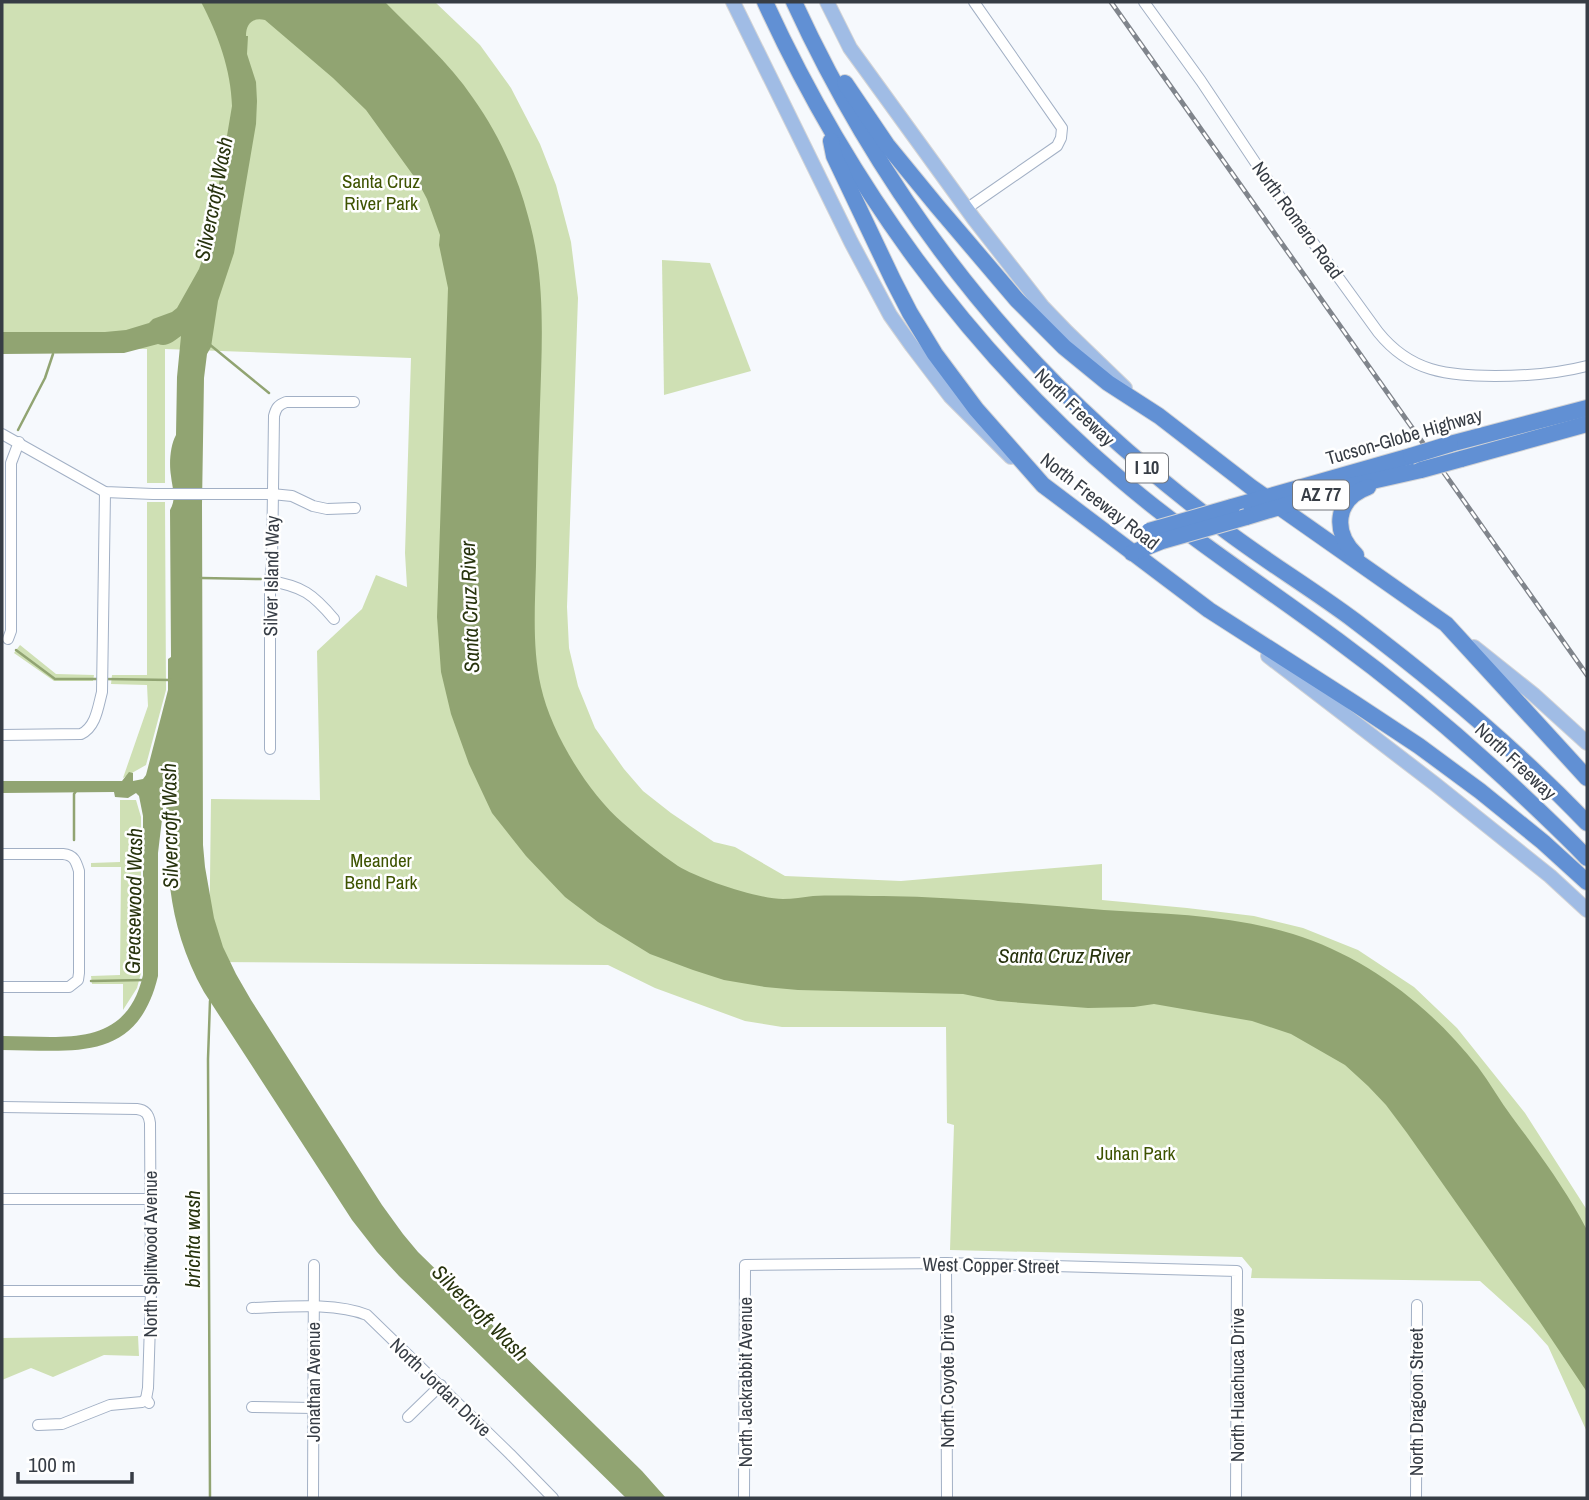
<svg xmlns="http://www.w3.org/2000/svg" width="1589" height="1500" font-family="'Archivo Narrow',sans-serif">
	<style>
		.green { fill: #cfe0b4 }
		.water { fill: #91a472 }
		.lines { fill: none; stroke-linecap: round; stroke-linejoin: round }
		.stream { stroke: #91a472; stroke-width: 2.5 }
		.minor-casing { stroke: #a2b0c5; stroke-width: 12 }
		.major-casing { stroke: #d3d4d6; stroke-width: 16 }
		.highway-casing { stroke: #d3d4d6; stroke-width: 18 }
		.minor { stroke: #fff; stroke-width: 10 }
		.major { stroke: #a0bce5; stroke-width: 14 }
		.highway { stroke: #6190d4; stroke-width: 16 }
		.rail-casing { stroke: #80858c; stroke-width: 5 }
		.rail { stroke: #fff; stroke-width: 2.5; stroke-dasharray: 8; stroke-linecap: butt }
		.highway-bridge-casing { stroke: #d3d4d6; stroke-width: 18; stroke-linecap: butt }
		.highway-bridge { stroke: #6190d4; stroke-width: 16 }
		.labels { text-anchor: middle; stroke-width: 5; stroke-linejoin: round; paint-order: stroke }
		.shield { fill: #fff; stroke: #73777d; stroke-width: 2 }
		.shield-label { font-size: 18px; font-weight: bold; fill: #373d45 }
		.park-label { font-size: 19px; fill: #3e5301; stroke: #fff }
		.street-label { font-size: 19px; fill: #373d45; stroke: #fff }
		.water-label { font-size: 21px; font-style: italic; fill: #27330d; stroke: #fff }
	</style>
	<rect width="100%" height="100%" fill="#f6f9fd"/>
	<g class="green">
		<path d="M2,2H435L480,45L511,88L540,144L556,185L571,242L578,298L567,607L569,648L578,686L595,728L624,769L643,791L671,813L714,842L735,847L785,876L901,881L1102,864V900L1187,908L1254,916L1303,928L1358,950L1414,987L1457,1028L1525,1113L1587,1210V1432L1548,1346L1530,1326L1480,1281L1251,1278L1252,1269L1242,1257L950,1250L954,1125L947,1123L946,1027H782L745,1021L655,988L608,965L209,962L211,799L320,800L317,651L362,609L376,575L407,587L405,553L411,358L165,349V483H147V349L2,346Z"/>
		<path d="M662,260L710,263L751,371L664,395Z"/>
		<path d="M147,502H165L166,690L146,765L123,778L148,706L147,685L111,684L112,675H147Z"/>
		<path d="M20,645L56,674L94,675L93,681H54L14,653Z"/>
		<path d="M120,800H136L141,817V973L137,988L123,1010V984H92L91,976L120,975L121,867H91V863L120,862Z"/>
		<path d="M138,1336L139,1356L104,1355L53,1377L31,1368L2,1380V1338Z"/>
	</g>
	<path class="water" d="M201,2H385C415,33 449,62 473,98C498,133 517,174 528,216C546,278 542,342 540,405C538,459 537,513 536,566C535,606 532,648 541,687C551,732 587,792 623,823C640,838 659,853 678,866C699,879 758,899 783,899C793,899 803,897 813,896C836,895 860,896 883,896C957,897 1031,904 1104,910C1167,914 1232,915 1293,934C1367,957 1431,1007 1478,1067C1490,1083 1500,1101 1512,1117C1536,1149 1560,1182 1580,1217L1587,1230V1392L1540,1322L1407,1133L1386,1105L1368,1086L1345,1065L1291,1034L1252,1021L1154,1004L1134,1007L1088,1008L998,1001L963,994L798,990L765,987L724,980L693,970L650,954L598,922L565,897L526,856L492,813L469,764L451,714L441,672L437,617L448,288L439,245L440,235L427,199L418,182L366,110L333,78L265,20C252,17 246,24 246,36H248L247,54L256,82L257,101L256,124L234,253L218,301L211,347L207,354L204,378L202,504L203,845L205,867L214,918L223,947L236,974L251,1000L382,1205L403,1234L418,1252L642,1471L666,1498H626L399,1276L377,1252L352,1220L204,992C164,920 167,860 166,781H163V811L158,853V976C137,1064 73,1050 2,1050V1036C62,1036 126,1050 143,975V816L139,796L136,793L128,798L115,797L114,792L2,793V781H122L129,772L133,773V781L143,779L146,775L168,690V659L171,657L170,510C177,498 172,487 171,476C169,464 170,446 176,435L177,377L181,336C175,340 167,348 158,344L124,353L2,354V332H105L126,330L149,323L153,319L172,312L177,308L199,269L210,237L232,106C231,70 218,34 201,2Z"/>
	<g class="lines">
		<g class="stream">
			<path d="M209,344L269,393"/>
			<path d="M18,430L45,378L53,354"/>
			<path d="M201,578L261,579"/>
			<path d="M16,650L55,679H97"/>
			<path d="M104,679L171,680"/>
			<path d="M74,840V794L76,791"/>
			<path d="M91,981L144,980"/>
			<path d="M210,1498L208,1059L210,1001"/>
		</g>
		<g class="minor-casing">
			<g id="minor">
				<path d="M1144,2L1201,81L1257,165L1378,332C1411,373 1447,375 1495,376C1527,376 1556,374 1587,366"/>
				<path d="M966,209L1057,146L1061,138L1062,128L974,2"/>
				<path d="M2,434L105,492L153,494H272L292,496L313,506L327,509L355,508"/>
				<path d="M270,581C302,586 313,594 334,619"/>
				<path d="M8,639L11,631V463L19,442"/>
				<path d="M2,735L81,734C96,727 98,707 102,692L105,492"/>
				<path d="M270,749V581L272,563L274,416C276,408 278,405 286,402H354"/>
				<path d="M2,854H63C74,855 76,861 79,871V973L78,980L69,987H2"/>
				<path d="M2,1107L137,1109C146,1110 149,1115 150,1123L151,1291L148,1388L146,1399"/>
				<path d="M2,1199H151"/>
				<path d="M946,1263L947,1498"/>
				<path d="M2,1291H151"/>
				<path d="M252,1308C286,1307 335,1302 367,1315L510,1454L553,1498"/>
				<path d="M252,1407L314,1408"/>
				<path d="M408,1417L441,1385"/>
				<path d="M38,1425L62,1424L110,1405L142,1402L146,1399L149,1403"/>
				<path d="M313,1498L314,1265"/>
				<path d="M744,1498L745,1265L946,1263L1237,1271L1236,1498"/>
				<path d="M1416,1498L1417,1305"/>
			</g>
		</g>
		<g class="major-casing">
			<g id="major">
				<path d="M733,2L851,242L890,315L912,346L950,396L1011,457"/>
				<path d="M827,2L850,48L974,219L1042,306L1067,332L1125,388"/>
				<path d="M1474,647L1533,694L1587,743"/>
				<path d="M1268,656L1435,784L1550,876L1587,910"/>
			</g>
		</g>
		<g class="highway-casing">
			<g id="highway">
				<path d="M765,2C848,183 967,349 1119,478C1188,537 1264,586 1337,640C1405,690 1470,745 1531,803C1550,821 1569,839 1587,858"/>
				<path d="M794,2C851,126 925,240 1015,341C1073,406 1139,464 1208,517C1255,555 1307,585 1355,621C1437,683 1516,749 1587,823"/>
				<path d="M845,83L887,145L937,206L1017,300L1064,347L1108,383L1159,416L1251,487L1446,624L1587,778"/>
				<path d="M831,141L834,156L893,280L910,313L935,354L976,409L1043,485L1209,610L1354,703L1419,746L1480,791L1543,842L1587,882"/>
				<path d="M1450,444L1587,408"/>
				<path d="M1461,459L1587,424"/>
				<path d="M1232,507L1411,456"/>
				<path d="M1246,517L1350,486L1421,470"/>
				<path d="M1132,553L1162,541"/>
				<path d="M1356,555C1332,532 1335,499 1368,487"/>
			</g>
		</g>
		<use href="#minor" class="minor"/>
		<use href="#major" class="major"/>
		<use href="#highway" class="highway"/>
		<g class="rail-casing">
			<path id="rail" d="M1111,2L1587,675"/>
		</g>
		<use href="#rail" class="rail"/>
		<g class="highway-bridge-casing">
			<g id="highway-bridge">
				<path d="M1411,456L1450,444"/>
				<path d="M1421,470L1461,459"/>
				<path d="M1149,531L1232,507"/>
				<path d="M1162,541L1246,517"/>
			</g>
		</g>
		<use href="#highway-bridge" class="highway-bridge"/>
	</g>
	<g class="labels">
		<g class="shield">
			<rect x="1126" y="453.5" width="42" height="29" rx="5"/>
			<rect x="1293" y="480.5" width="56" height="29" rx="5"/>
		</g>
		<g class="shield-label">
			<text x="1147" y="474">I 10</text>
			<text x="1321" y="501">AZ 77</text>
		</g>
		<g class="park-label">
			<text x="381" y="188">Santa Cruz<tspan x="381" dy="22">River Park</tspan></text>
			<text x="381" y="867">Meander<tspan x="381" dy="22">Bend Park</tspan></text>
			<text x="1136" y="1160">Juhan Park</text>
		</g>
		<g class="street-label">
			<text transform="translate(1298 220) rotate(54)" y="7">North Romero Road</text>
			<text transform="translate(1075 407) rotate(44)" y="7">North Freeway</text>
			<text transform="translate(1404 436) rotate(-16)" y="7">Tucson-Globe Highway</text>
			<text transform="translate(1100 501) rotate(38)" y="7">North Freeway Road</text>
			<text transform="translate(271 576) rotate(-89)" y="7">Silver Island Way</text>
			<text transform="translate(1516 761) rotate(43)" y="7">North Freeway</text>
			<text transform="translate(150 1254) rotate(-90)" y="7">North Splitwood Avenue</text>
			<text transform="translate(991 1265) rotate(1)" y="7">West Copper Street</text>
			<text transform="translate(947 1381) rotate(-90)" y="7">North Coyote Drive</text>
			<text transform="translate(313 1382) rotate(-90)" y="7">Jonathan Avenue</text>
			<text transform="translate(745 1382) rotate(-90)" y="7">North Jackrabbit Avenue</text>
			<text transform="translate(1237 1385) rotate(-90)" y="7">North Huachuca Drive</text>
			<text transform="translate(441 1387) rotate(44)" y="7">North Jordan Drive</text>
			<text transform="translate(1416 1402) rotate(-90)" y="7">North Dragoon Street</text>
		</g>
		<g class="water-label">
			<text transform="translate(214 199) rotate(-79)" y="7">Silvercroft Wash</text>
			<text transform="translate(470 607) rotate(-92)" y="7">Santa Cruz River</text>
			<text transform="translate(170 826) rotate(-91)" y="7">Silvercroft Wash</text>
			<text transform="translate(134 901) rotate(-89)" y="7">Greasewood Wash</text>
			<text x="1064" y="963">Santa Cruz River</text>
			<text transform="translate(193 1239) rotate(-90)" y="7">brichta wash</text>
			<text transform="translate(480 1313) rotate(45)" y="7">Silvercroft Wash</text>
		</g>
	</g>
	<rect width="1589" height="1500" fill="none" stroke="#373d45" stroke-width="7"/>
	<path d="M18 1472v10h114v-10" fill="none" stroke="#373d45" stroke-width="3.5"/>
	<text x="28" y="1472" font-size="21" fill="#373d45" stroke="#ffffff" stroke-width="5" paint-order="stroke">100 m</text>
</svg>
